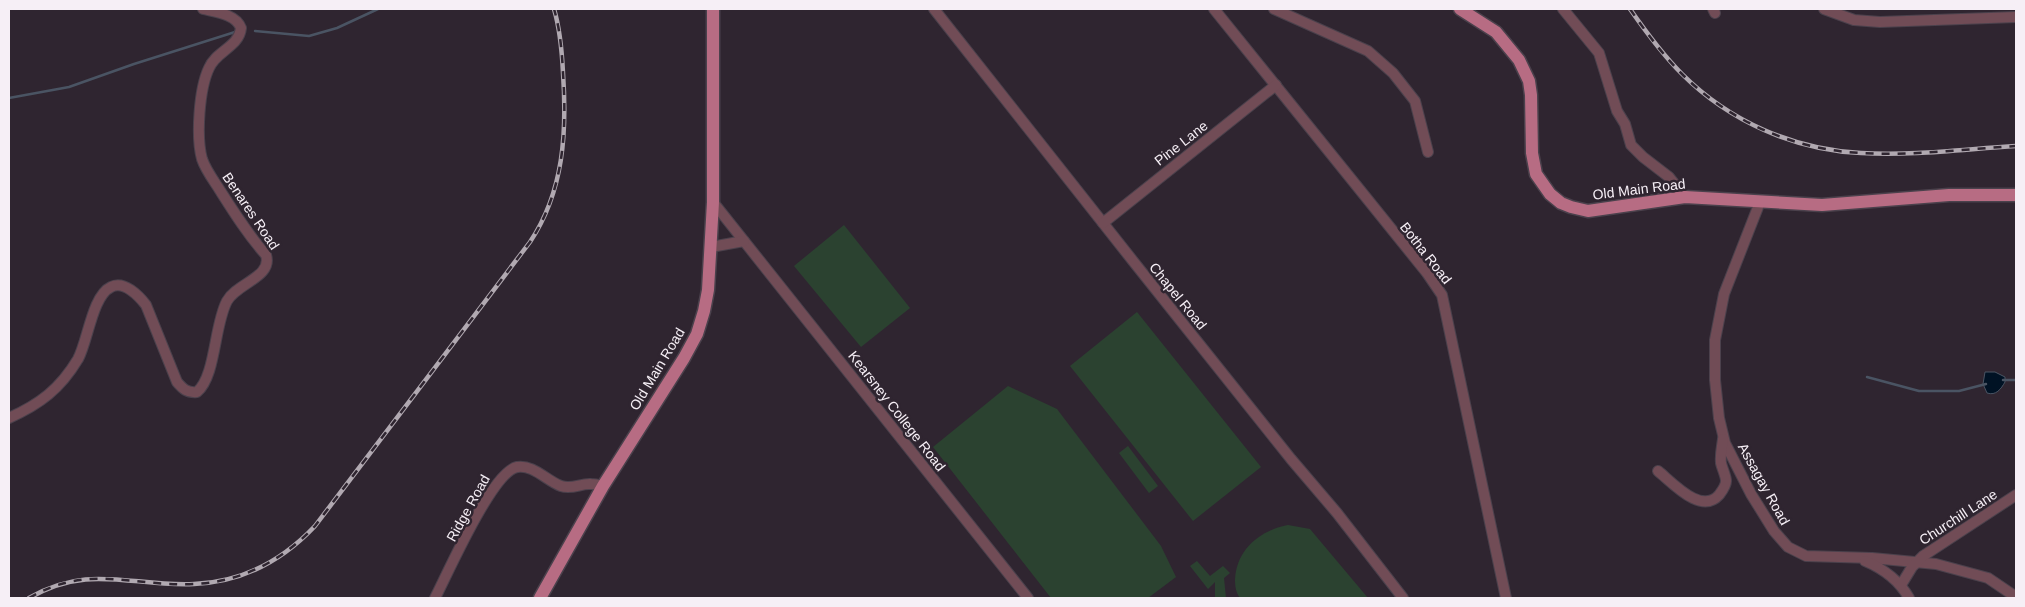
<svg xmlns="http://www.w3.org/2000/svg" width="2025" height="607" font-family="Arial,sans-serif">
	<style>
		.green { fill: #2b4230 }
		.water { fill: #001224; stroke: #4a5463 }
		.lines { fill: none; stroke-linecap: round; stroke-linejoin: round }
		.stream { stroke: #4a5463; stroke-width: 2.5 }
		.minor-casing { stroke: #4b414c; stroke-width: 12 }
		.major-casing { stroke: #4b414c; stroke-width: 15 }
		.minor { stroke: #714c56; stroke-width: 10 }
		.major { stroke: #b76c83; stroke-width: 12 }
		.rail-casing { stroke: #b1a9b1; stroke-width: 4.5 }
		.rail { stroke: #2f2530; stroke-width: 2.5; stroke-dasharray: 8; stroke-linecap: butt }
		.labels { text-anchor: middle; stroke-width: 5; stroke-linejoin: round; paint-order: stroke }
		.street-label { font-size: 14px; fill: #f6eff6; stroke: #2f2530 }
	</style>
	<rect width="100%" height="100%" fill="#2f2530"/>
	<g class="green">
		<path d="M844,225L910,308L861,347L794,266Z"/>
		<path d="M1137,312L1261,467L1193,521L1070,366Z"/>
		<path d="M1008,386L1057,409L1161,546L1176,577L1148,598H1051L933,447Z"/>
		<path d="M1128,446L1158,486L1149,493L1119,453Z"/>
		<path d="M1288,525L1310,529L1368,598H1240C1236,593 1235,586 1235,580C1236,549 1261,530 1288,525Z"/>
		<path d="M1197,561L1210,576L1223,566L1230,573L1224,578L1226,598H1215V582L1208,589L1190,566Z"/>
	</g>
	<path class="water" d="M1985,372H1995L2005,377V382C2001,389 1996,396 1987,393L1983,384Z"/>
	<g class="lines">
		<g class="stream">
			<path d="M255,31L309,36L337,28L378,9"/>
			<path d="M9,98L69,87L134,64L235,32"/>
			<path d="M1867,377L1919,391H1959L1986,384"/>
			<path d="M2003,380H2016"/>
		</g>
		<g class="minor-casing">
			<g id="minor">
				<path d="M934,9L1133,261L1291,459L1337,513L1403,598"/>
				<path d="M1214,9L1427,273L1442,295L1506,598"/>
				<path d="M1274,9L1368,51L1393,73L1415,101L1428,152"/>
				<path d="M1563,9L1599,53L1617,111L1625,124L1631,145L1643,157L1669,177L1685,197"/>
				<path d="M1713,9L1715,13"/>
				<path d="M1824,9L1854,20L1880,22L2016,17"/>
				<path d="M713,202L1028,598"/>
				<path d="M1760,202L1724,294L1715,340V380L1719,418L1725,443L1751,494L1774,531L1788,547L1806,556L1872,558L1936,564L1988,578L2016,597"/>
				<path d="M1103,223L1276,85"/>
				<path d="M711,247L744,241"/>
				<path d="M9,418C40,404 60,389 78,359C88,341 92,296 111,287C124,280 139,296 146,305L177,382C183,389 187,393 197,392C216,376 214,325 227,301C237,283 273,277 266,255C249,236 235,214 221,192C215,182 206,171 202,159C196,137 199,89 209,68C216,51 239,47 241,28C236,14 215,12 203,9"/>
				<path d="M1658,471C1673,483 1701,515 1719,495C1722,491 1726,486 1726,481C1726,476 1722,468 1721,463C1720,455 1722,447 1723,439"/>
				<path d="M1865,561C1884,569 1899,580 1909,598"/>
				<path d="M1901,585L1912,567L1923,556L2016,495"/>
				<path d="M435,598C448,573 492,472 517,467C533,464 547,481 561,486C572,490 581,483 591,484C595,484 599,485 603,486"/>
			</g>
		</g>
		<g class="major-casing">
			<g id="major">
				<path d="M1460,9L1496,32L1519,60L1529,81L1531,95L1532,153L1536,174L1550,194L1561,203L1571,207L1588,211L1685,197L1822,205L1949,195H2016"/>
				<path d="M540,598L603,486L684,358L697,334L704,311L708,290L713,202V9"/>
			</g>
		</g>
		<use href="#minor" class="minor"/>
		<use href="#major" class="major"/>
		<g class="rail-casing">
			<g id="rail">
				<path d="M1630,9C1646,32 1662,54 1682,74C1729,121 1794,150 1861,153C1913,156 1965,149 2016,146"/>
				<path d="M29,598C89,563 132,587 194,584C242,582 283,560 315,526L530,242C564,191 567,132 563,73C562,52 560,29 554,9"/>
			</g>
		</g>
		<use href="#rail" class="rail"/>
	</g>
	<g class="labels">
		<g class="street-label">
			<text transform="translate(1181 143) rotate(-38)" y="5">Pine Lane</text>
			<text transform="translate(1639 189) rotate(-7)" y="5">Old Main Road</text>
			<text transform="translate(251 211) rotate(56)" y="5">Benares Road</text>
			<text transform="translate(1426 253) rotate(52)" y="5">Botha Road</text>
			<text transform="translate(1178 296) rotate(51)" y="5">Chapel Road</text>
			<text transform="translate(657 369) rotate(-59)" y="5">Old Main Road</text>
			<text transform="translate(897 411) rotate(52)" y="5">Kearsney College Road</text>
			<text transform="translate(1764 484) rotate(61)" y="5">Assagay Road</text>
			<text transform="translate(468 508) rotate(-61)" y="5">Ridge Road</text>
			<text transform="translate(1958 517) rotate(-33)" y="5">Churchill Lane</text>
		</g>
	</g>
	<rect width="2025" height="607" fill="none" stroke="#f6eff6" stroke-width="20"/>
</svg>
